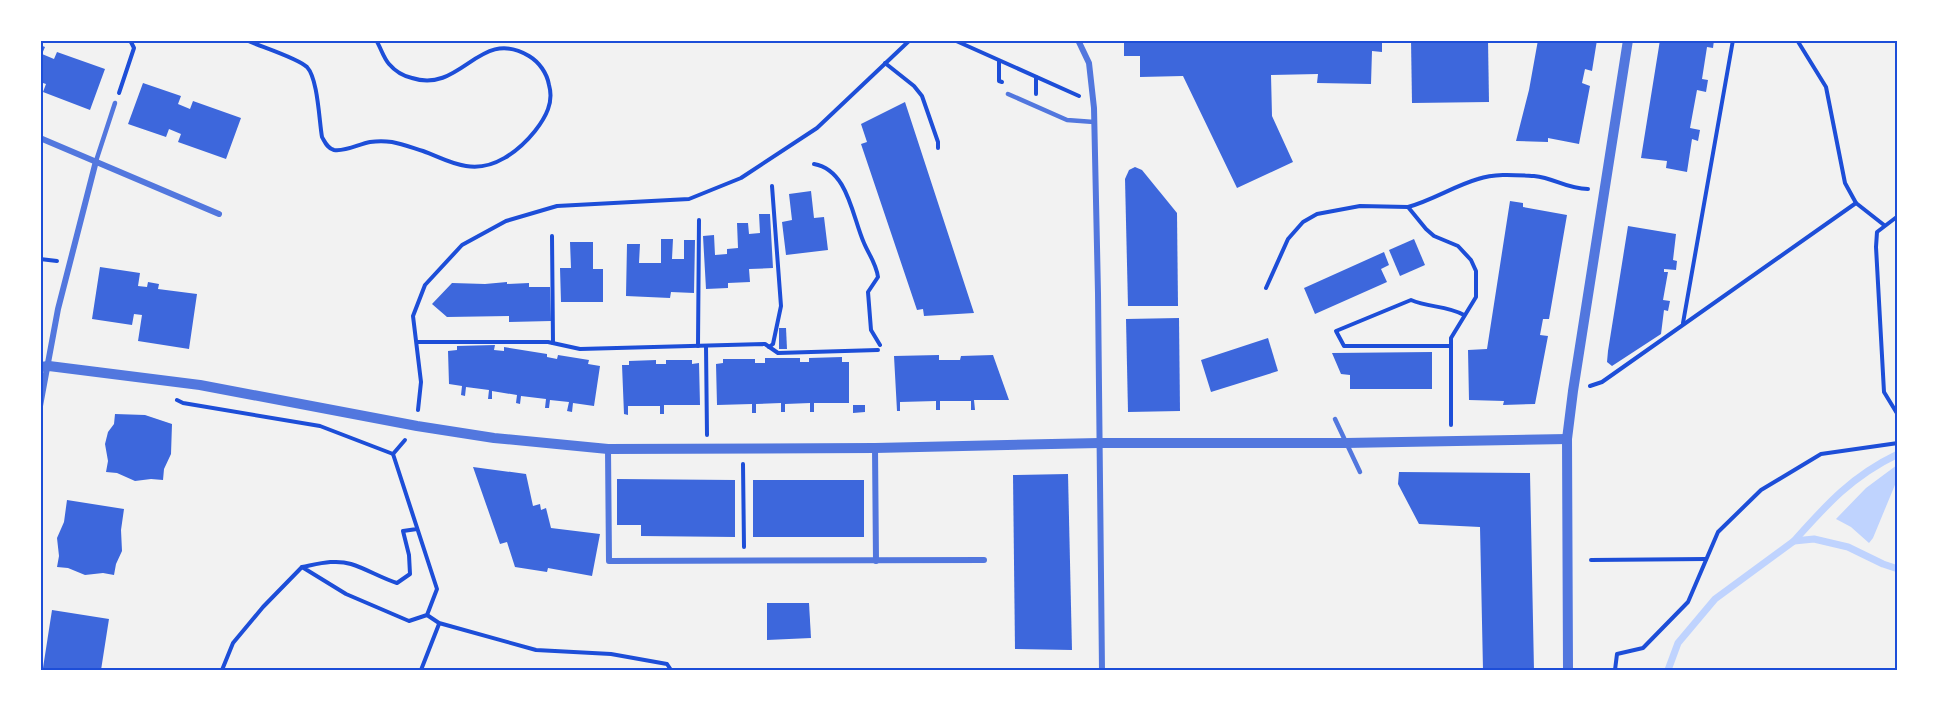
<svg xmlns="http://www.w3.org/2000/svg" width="1938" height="711" font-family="'PT Sans Narrow',sans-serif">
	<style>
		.water { fill: #bfd3fe }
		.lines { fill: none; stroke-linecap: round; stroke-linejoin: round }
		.stream { stroke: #bfd3fe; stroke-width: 7 }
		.building { fill: #3d67dc }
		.path { stroke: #1d4ed8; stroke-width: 4 }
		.service { stroke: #5277de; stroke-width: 4.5 }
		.minor { stroke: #5277de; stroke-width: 6 }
		.tertiary { stroke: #5277de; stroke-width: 10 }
		.neatline { fill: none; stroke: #1d4ed8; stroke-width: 2 }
	</style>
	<rect width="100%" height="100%" fill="#f2f2f2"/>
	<path class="water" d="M1897,465V480L1873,538L1869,543L1851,527L1836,519L1866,488Z"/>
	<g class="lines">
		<g class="stream">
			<path d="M1794,541C1827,504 1852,476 1898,454"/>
			<path d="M1668,670L1678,643L1715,599L1794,541L1814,539L1848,547L1883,564L1898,569"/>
		</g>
	</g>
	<g class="building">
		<path d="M1124,40H1382V52L1372,51L1371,84L1317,83L1318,74L1271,75L1272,116L1293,162L1237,188L1183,76L1140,77V56H1124Z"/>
		<path d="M1411,40H1488L1489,102L1412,103Z"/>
		<path d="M1538,40H1597L1592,71L1585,69L1582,83L1590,86L1579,144L1548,138V142L1516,141L1529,90Z"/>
		<path d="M1660,40H1714L1713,48L1707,47L1702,79L1708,80L1706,92L1697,90L1690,128L1700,130L1698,141L1692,139L1687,172L1666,168L1667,161L1641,158Z"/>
		<path d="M40,45L45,47L42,54L54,59L57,52L105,69L90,110L43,92L46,84L40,82Z"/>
		<path d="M143,83L181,96L178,104L190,109L193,101L241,118L226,159L178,142L181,134L169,129L166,137L128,124Z"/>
		<path d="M905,102L974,313L924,316L923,309L917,310L861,144L867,142L861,124Z"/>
		<path d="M1135,167L1142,170L1177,213L1178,306H1128L1125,179L1129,170Z"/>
		<path d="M811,191L814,218L824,217L828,250L786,255L782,222L792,220L789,194Z"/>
		<path d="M1510,201L1523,203V207L1567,215L1549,319H1543L1540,335L1548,336L1535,404L1503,405L1504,401L1469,400L1468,350L1487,349Z"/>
		<path d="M759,214H770L773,268L749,269L750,282L728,283V288L706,289L703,236L714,235L715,255L727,254V249L738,248L737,223H748L749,234L760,233Z"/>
		<path d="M1628,226L1676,234L1673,260L1677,261L1676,270L1664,269V272H1668L1663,300L1670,301L1668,311L1664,310L1661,334L1612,366L1607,362L1608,351Z"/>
		<path d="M661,239H673L672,259H684V240H695L694,293L671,292L670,298L626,296L627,244H640L639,263H661Z"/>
		<path d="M1414,239L1425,265L1400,276L1389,250Z"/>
		<path d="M570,242H593V269H603V302H561L560,268H571Z"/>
		<path d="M1384,252L1389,265L1381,269L1387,282L1315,314L1304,288Z"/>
		<path d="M100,267L140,273L138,286L147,287L148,282L159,284L158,289L197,294L189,349L138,341L142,315L134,314L132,325L92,319Z"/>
		<path d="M507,282V284L529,283V287H550L551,321L509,322V316L447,317L432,304L452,283L485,284Z"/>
		<path d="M1179,318L1180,411L1128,412L1126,319Z"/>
		<path d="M779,328H786L787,349H779Z"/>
		<path d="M1268,338L1278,371L1211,392L1201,360Z"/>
		<path d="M495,345L494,350L504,351V347L547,354V357L557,359L558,355L589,360L588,364L600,366L594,406L573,403L572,412L567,411L569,402L550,400L549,408H545L546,399L521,396L520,404L516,403L517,395L492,391V399H488L489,390L466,387L465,396L461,395L462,386L449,384L448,351L457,350V346Z"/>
		<path d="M1432,352V389H1350V375L1341,374L1332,353Z"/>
		<path d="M939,355V360H960L961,356L993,355L1009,400H974L975,410H971V401H940V410H936V401L900,402V411H897L894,356Z"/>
		<path d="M842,357V362H849V403H814V412H810V403L785,404V412H781V403L756,404V413H752V404L717,405L716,364L723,363V359H755V363H765V358H800V362H809V358Z"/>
		<path d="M656,360V364H666V360H692V364L699,363L700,405H664V414H660V406H628V415L624,414L622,365H629V361Z"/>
		<path d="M853,405H865V412L853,413Z"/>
		<path d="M115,414L145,415L172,424L171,454L164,469L163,480L151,479L135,481L117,473L106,472L108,461L105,444L108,432L114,424Z"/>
		<path d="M473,467L526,474L533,506L540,504L541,510L546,508L551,528L600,534L592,576L548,568L547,572L515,567L507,542L500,544Z"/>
		<path d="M1399,472L1530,473L1534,670H1483L1480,527L1419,524L1398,484Z"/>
		<path d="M1068,474L1072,650L1015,649L1013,475Z"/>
		<path d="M617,479L735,480V537L641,536V525H617Z"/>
		<rect x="753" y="480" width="111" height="57"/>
		<path d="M67,500L124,509L121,530L122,551L116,564L114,575L103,573L85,575L68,568L57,567L59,556L57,538L64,522Z"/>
		<path d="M767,603H809L811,638L767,640Z"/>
		<path d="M52,610L109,619L101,670H59L43,668Z"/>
	</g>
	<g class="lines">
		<g class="path">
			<path d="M246,40C259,46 298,58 307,67C318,79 319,120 322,137C325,142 327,148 334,150C345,152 359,144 370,142C377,141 385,141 392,142C403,144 413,148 423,151C437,156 451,164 466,166C493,171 519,151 535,131C546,117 554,102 549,85C547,73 539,62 529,56C479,26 462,94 412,78C403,76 395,71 389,64C383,57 381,48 376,40"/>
			<path d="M954,40L1079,96"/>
			<path d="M1797,40L1826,87L1845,183L1856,203L1884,225"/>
			<path d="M999,61V81L1002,82"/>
			<path d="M885,63L914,86L922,96L938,142V148"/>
			<path d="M119,93L134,48L130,40"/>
			<path d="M1036,94V77"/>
			<path d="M814,164C848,170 852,216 864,243C869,255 876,263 878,277L868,292L871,330L880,345"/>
			<path d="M1408,207C1433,200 1454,186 1478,179C1495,173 1516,175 1534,176C1555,178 1566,189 1588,189"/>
			<path d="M1898,216L1877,232L1876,247L1884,392L1898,415"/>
			<path d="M552,236L553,343"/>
			<path d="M40,259L57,261"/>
			<path d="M1266,288L1288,239L1303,222L1317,214L1360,206L1408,207L1426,229L1434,236L1458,246L1471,260L1476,271V297L1451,338V425"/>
			<path d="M1683,323L1733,40"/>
			<path d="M417,342H548L580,349L765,344L778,353L878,350"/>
			<path d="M698,346L699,220"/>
			<path d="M706,346L707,435"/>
			<path d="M1451,346H1344L1336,331L1411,300C1429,308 1446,305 1464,315"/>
			<path d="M769,347L773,344L781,306L772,186"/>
			<path d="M1590,386L1602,382L1856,203"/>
			<path d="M177,400L183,403L320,426L393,454L437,589L427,615L409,621L346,594L302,567C318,564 335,559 351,564C367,569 381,578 397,583L410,574L409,555L403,531L417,529"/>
			<path d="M418,410L421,382L413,316L425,285L462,245L506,221L557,206L689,199L741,178L817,128L910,40"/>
			<path d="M393,454L405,440"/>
			<path d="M743,464L744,547"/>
			<path d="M1591,560L1706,559"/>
			<path d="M427,615L439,623L536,650L611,654L667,664L671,670"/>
			<path d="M222,670L233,643L263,607L302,567"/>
			<path d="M421,670L439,624"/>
			<path d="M1615,670L1617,654L1643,648L1688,602L1718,532L1761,490L1821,454L1898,443"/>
		</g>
		<g class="service">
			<path d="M1008,94L1067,120L1094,122"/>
			<path d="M96,161L115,103"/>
			<path d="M1335,419L1360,472"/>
		</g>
		<g class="minor">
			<path d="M1078,40L1089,63L1094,108L1098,293L1102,670"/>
			<path d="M40,138L219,214"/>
			<path d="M40,406L58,309L96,161"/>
			<path d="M875,448L876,561"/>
			<path d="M608,449L609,561L984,560"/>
		</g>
		<g class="tertiary">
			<path d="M40,367L49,366L200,385L417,426L494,438L608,449L875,448L1099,443H1346L1567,439"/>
			<path d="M1568,670L1567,439L1573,391L1628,40"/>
		</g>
	</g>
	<rect width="1938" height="711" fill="none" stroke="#ffffff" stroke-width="84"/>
	<rect x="42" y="42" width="1854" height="627" class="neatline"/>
</svg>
